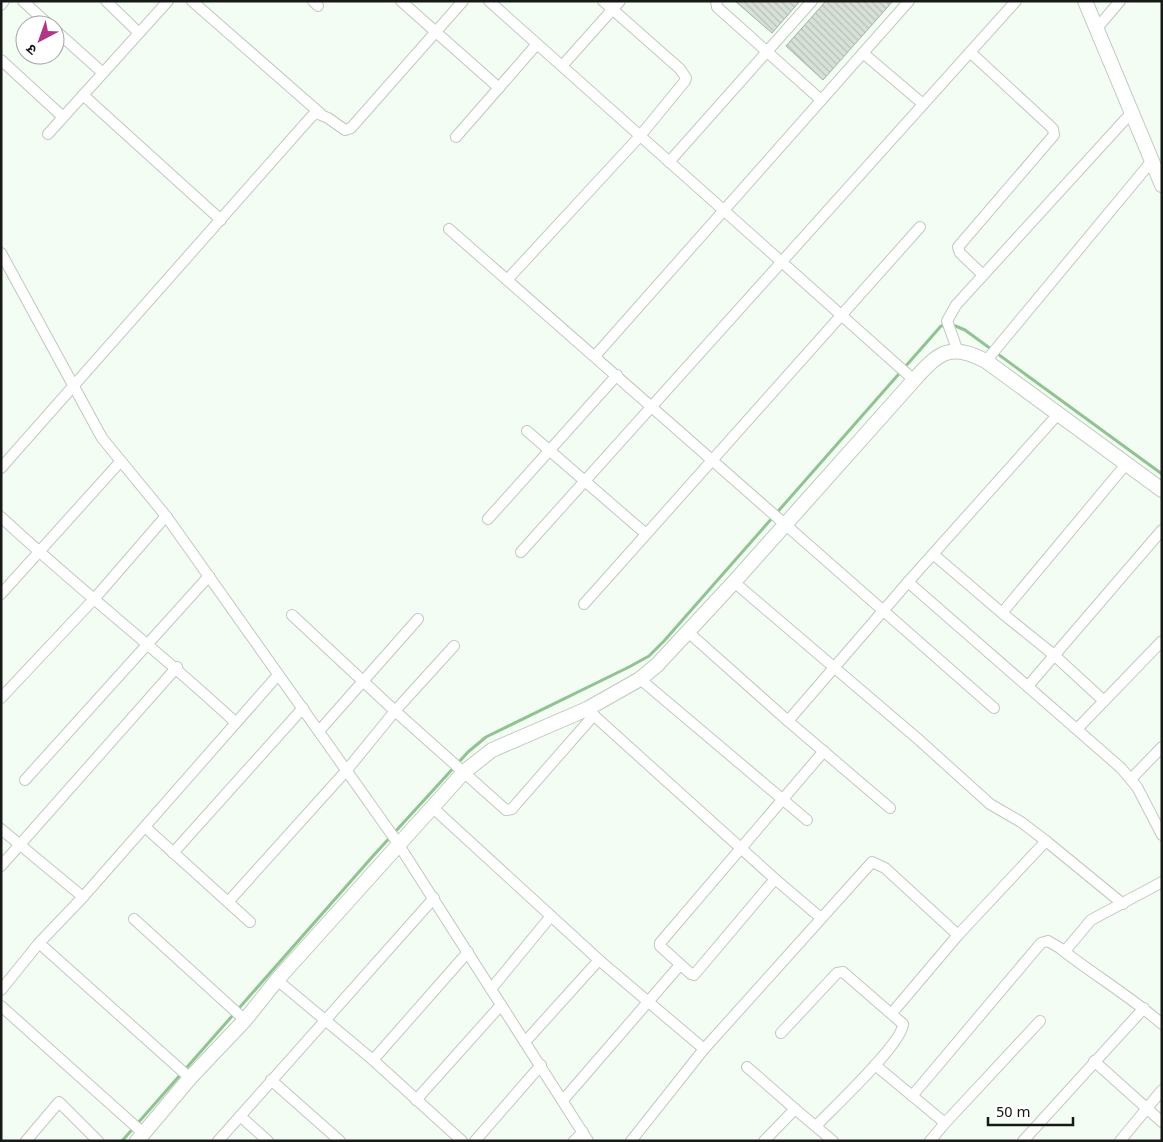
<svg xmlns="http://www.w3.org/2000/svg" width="1163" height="1142" font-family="Georgia,'Noto Sans Devanagari',serif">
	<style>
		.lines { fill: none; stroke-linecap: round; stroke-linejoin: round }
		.stream { stroke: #91c292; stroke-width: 3 }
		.building { fill: url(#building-back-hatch); stroke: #a5afa5 }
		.street-casing { stroke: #c0c9c0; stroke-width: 12 }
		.secondary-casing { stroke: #c0c9c0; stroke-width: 16 }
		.street { stroke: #fff; stroke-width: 10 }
		.secondary { stroke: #fff; stroke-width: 14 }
	</style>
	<defs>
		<pattern id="building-back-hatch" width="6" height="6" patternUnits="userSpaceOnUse" patternTransform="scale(1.25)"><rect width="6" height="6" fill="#d7e1d7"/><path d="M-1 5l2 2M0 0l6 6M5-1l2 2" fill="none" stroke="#b8c0b8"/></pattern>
	</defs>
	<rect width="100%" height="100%" fill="#f3fdf3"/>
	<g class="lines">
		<path class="stream" d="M122,1141L373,856L468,752L486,737L629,667L649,656L664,641L941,326L953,325L965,330L1162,474"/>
	</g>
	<g class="building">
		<path d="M735,1H800L772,33Z"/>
		<path d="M826,1H893L823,80L786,46Z"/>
	</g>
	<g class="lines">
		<g class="street-casing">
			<g id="street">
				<path d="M23,1L49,25"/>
				<path d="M106,1L139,33"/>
				<path d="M192,1L321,114"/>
				<path d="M313,1L318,6"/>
				<path d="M401,1L499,88"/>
				<path d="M489,1L914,380"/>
				<path d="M716,1L717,7L821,100"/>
				<path d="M1,5L4,1"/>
				<path d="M1097,28L1120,1"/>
				<path d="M55,30L103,73"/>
				<path d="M970,52L1049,125L1053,129L1054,135L958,247L960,253L983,275"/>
				<path d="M863,53L923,104"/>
				<path d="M1,60L63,117"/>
				<path d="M562,66L620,1"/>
				<path d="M83,95L221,220"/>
				<path d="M48,134L168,1"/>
				<path d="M456,137L537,44"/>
				<path d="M669,162L812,1"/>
				<path d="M449,229L994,708"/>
				<path d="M1,253L102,438L166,516L395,839L588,1141"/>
				<path d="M507,280L640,136L685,81L686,78L680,69L603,1"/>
				<path d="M957,349L947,321L956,305L1132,112"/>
				<path d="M595,356L909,1"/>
				<path d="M986,361L1151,162"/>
				<path d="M527,431L646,534"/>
				<path d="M1,468L311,117L316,113L328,118L345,130L351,128L463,1"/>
				<path d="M1,517C77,588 159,651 235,722"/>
				<path d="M488,519L617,375"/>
				<path d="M521,552L1016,1"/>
				<path d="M933,554L1002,613"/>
				<path d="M734,582L918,739L990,804L1021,822L1046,841"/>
				<path d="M908,582L1121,768L1137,787L1162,835"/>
				<path d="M1,594L120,462"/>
				<path d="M584,604L920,227"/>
				<path d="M292,615L395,711L506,810L512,809L517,803L594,715"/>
				<path d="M688,632L788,721L908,582L1059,413"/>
				<path d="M640,679L807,820"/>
				<path d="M1028,686L1162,530"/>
				<path d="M1,698L95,598L166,516"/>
				<path d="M1104,701L1054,655L1002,613L1127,463"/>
				<path d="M589,711L775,879L821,918"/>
				<path d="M788,721L890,808"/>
				<path d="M1077,729L1162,641"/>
				<path d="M319,731L418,619"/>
				<path d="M1131,779L1162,747"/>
				<path d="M25,780L209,576"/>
				<path d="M432,807L599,960L704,1049"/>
				<path d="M145,827L250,922"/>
				<path d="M1,829L83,897"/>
				<path d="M173,853L303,708"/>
				<path d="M1,866L177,667"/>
				<path d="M775,879L694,975L691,974L660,946V943L824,751"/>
				<path d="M228,902L346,771L395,711L454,646"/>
				<path d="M134,919L245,1020"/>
				<path d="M39,943L190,1078"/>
				<path d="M1061,949C1094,975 1130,996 1162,1024"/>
				<path d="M277,980L373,1060L462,1141"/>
				<path d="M491,989L551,916"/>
				<path d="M1,990L39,943L83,897L278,675"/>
				<path d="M1,1006L143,1133"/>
				<path d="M892,1013L958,935L1046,841L1123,904"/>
				<path d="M781,1033L837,973L843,972L903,1024C903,1043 832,1109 816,1126"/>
				<path d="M525,1042L599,960"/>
				<path d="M373,1060L468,952"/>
				<path d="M1094,1061L1162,1122"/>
				<path d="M875,1065L945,1123L1040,1021"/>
				<path d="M747,1067L795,1109L764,1141"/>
				<path d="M271,1080L340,1141"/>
				<path d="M912,1096L1041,943L1048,941L1065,951L1091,920L1162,882"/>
				<path d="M564,1099L680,965"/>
				<path d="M416,1100L501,1005"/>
				<path d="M795,1109L833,1141"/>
				<path d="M240,1116L268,1141"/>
				<path d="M26,1141L59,1102L98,1141"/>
				<path d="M218,1141L434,898"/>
				<path d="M475,1141L541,1065"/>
				<path d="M574,1141L583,1132"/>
				<path d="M631,1141L704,1049L872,862L885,868L958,935"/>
				<path d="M930,1141L945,1123"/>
				<path d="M1023,1141L1144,1008"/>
				<path d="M1120,1141L1162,1090"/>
			</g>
		</g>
		<g class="secondary-casing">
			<g id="secondary">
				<path d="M1085,1L1162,185"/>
				<path d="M137,1141L190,1078L245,1020L277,980L464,772L492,750L587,709L640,679L657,665L734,582L914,380C939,352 951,342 986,361L1162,490"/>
			</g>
		</g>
		<use href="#street" class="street"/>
		<use href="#secondary" class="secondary"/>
	</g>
	<rect width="1163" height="1142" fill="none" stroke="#161916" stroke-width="5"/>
	<g transform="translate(40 40) rotate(221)"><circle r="24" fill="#ffffff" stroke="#a2a3a2"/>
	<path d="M0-4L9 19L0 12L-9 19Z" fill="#b13688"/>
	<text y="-8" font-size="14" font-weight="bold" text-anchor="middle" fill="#161916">उ</text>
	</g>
	<path d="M988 1117v8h85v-8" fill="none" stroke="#161916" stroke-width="2.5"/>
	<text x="996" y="1117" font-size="15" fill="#161916" stroke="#ffffff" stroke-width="4" paint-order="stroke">50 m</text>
</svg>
